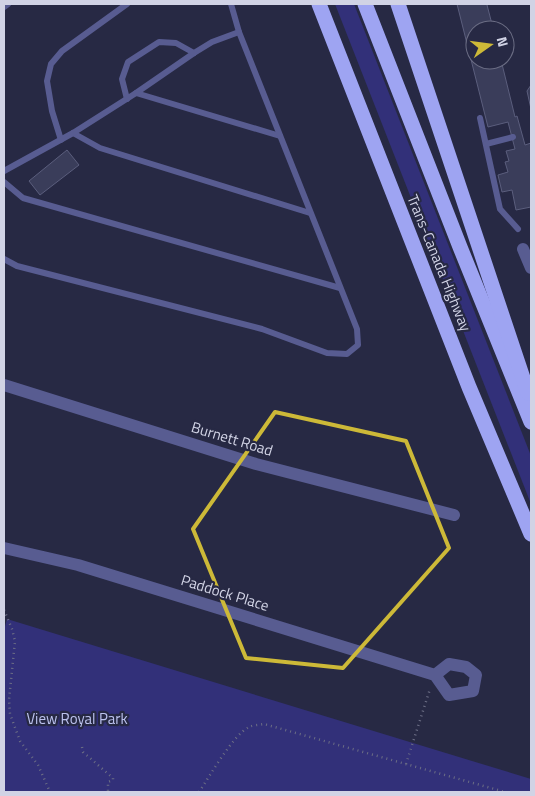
<svg xmlns="http://www.w3.org/2000/svg" width="535" height="796" font-family="'Titillium Web',sans-serif">
	<style>
		.green { fill: #323079 }
		.building { fill: #3a3d5a; stroke: #5b5e7d }
		.lines { fill: none; stroke-linecap: round; stroke-linejoin: round }
		.path { stroke: #6c6e85; stroke-width: 2.5; stroke-dasharray: 1 4; stroke-linecap: butt }
		.lane { stroke: #585c91; stroke-width: 6 }
		.street { stroke: #585c91; stroke-width: 12 }
		.highway { stroke: #9ea4f2; stroke-width: 15 }
		.marked { fill: none; stroke: #cdb938; stroke-width: 4; stroke-linejoin: round }
		.labels { text-anchor: middle; stroke-width: 4.5; stroke-linejoin: round; paint-order: stroke }
		.street-label { font-size: 15px; fill: #d1d3e5; stroke: #272944 }
		.park-label { font-size: 15px; fill: #bcc2ee; stroke: #272944 }
	</style>
	<rect width="100%" height="100%" fill="#272944"/>
	<g class="green">
		<path d="M335,4H354L531,456V504Z"/>
		<path d="M7,619L531,779V792H5L4,630Z"/>
	</g>
	<g class="building">
		<path d="M457,4H489L487,5L493,28L503,26L504,30H475V60H501L515,117L517,116L525,145L531,143V209V207L516,210L512,190L502,192L498,175L508,172L505,162L509,161L506,151L515,149L508,122L488,127Z"/>
		<path d="M531,85V109L527,91Z"/>
		<path d="M67,150L79,165L40,195L29,181Z"/>
	</g>
	<g class="lines">
		<g class="path">
			<path d="M4,610L12,629L15,641L9,700L10,714L20,741L38,765L50,792"/>
			<path d="M82,747L83,752L113,778V780L108,782V792"/>
			<path d="M406,764L430,689"/>
			<path d="M199,792C210,776 232,736 249,727C253,725 259,725 264,724L505,792"/>
		</g>
		<g class="lane">
			<path d="M4,7L8,4"/>
			<path d="M136,93L194,53L212,42L239,32"/>
			<path d="M127,99L122,79L128,62L159,42L176,43L194,53"/>
			<path d="M480,118L500,209L518,229"/>
			<path d="M73,133L100,148L310,213"/>
			<path d="M61,140L52,111L47,81L51,64L62,51L127,4"/>
			<path d="M486,144L513,137"/>
			<path d="M4,171L73,133L136,93L280,136"/>
			<path d="M4,182L23,198L340,288"/>
			<path d="M4,259L17,266L262,329L327,353L347,354L358,345L357,329L239,32L231,4"/>
		</g>
		<g class="street">
			<path d="M523,249L531,268"/>
			<path d="M4,385L256,464L454,515"/>
			<path d="M4,548L78,565L435,675L449,695L473,691L476,675L466,667L449,664L435,675"/>
		</g>
		<g class="highway">
			<path d="M319,4L469,387L531,534"/>
			<path d="M365,4L460,247L531,422"/>
			<path d="M398,4L528,393"/>
		</g>
	</g>
	<path class="marked" d="M275,412L406,441L449,548L343,668L246,658L193,529Z"/>
	<g class="labels">
		<g class="street-label">
			<text transform="translate(439 263) rotate(68)" y="5">Trans-Canada Highway</text>
			<text transform="translate(232 439) rotate(17)" y="5">Burnett Road</text>
			<text transform="translate(225 593) rotate(17)" y="5">Paddock Place</text>
		</g>
		<g class="park-label">
			<text x="77" y="724">View Royal Park</text>
		</g>
	</g>
	<rect width="535" height="796" fill="none" stroke="#d1d3e5" stroke-width="10"/>
	<g transform="translate(490 45) rotate(76)"><circle r="24" fill="#272944" stroke="#6b6d84"/>
	<path d="M0-4L9 19L0 12L-9 19Z" fill="#cdb938"/>
	<text y="-8" font-size="14" font-weight="bold" text-anchor="middle" fill="#d1d3e5">N</text>
	</g>
</svg>
